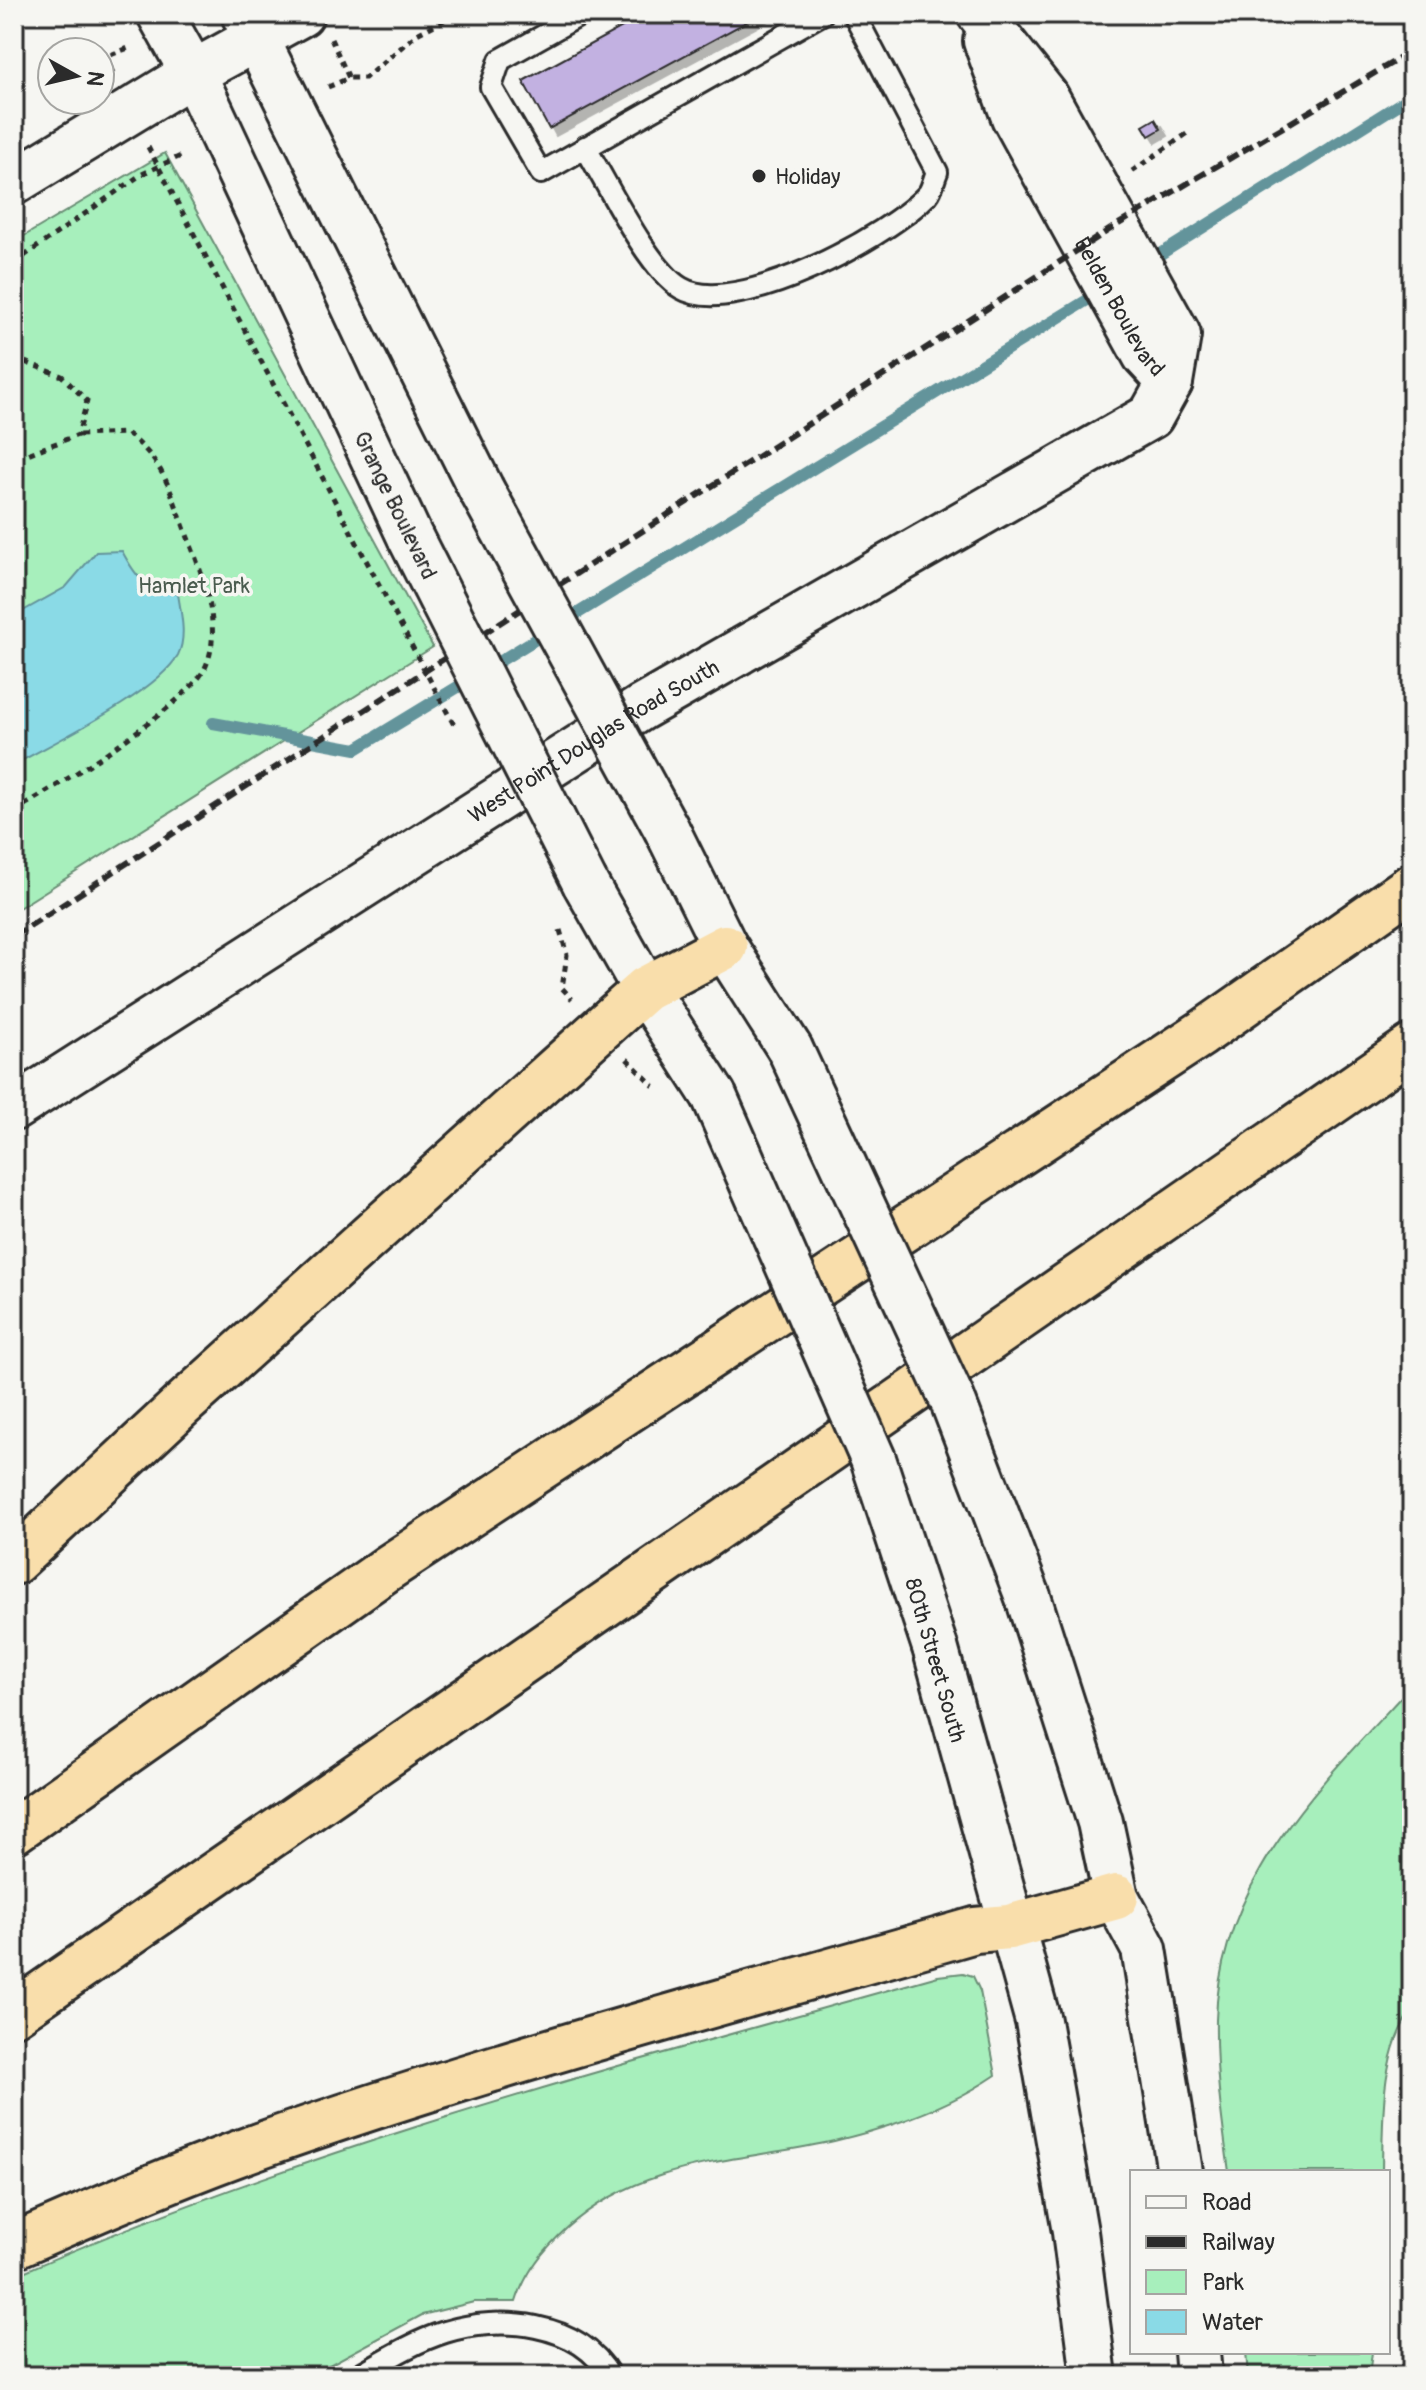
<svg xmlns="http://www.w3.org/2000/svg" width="1426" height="2390" font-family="Pangolin,sans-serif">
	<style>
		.green { fill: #a7efbc; stroke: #698d74; stroke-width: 2 }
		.water { fill: #8adae6; stroke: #64949b; stroke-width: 2 }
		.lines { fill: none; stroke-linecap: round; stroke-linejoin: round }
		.stream { stroke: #64949b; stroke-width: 12 }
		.building { fill: #c2b1e1; stroke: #2b2b2b; stroke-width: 2; filter: url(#shadow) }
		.service-casing { stroke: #2b2b2b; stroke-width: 26 }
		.tertiary-casing { stroke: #2b2b2b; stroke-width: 50 }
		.secondary-casing { stroke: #2b2b2b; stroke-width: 50 }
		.motorway-casing { stroke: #2b2b2b; stroke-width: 50 }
		.path { stroke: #2b2b2b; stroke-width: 5; stroke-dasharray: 6 6; stroke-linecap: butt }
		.service { stroke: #f6f6f2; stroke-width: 20 }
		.tertiary { stroke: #f6f6f2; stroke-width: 44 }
		.secondary { stroke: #f6f6f2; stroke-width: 44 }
		.motorway { stroke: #f9deab; stroke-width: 44 }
		.rail { stroke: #2b2b2b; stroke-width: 6; stroke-dasharray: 12 6; stroke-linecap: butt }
		.tertiary-bridge-casing { stroke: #2b2b2b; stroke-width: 50; stroke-linecap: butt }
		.secondary-bridge-casing { stroke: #2b2b2b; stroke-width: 50; stroke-linecap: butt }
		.path-bridge { stroke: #2b2b2b; stroke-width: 5; stroke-dasharray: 6 6; stroke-linecap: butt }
		.tertiary-bridge { stroke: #f6f6f2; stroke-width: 44 }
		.secondary-bridge { stroke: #f6f6f2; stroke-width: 44 }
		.poi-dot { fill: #2b2b2b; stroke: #f6f6f2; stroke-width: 3 }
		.labels { text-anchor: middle; stroke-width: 7; stroke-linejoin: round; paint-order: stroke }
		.poi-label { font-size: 22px; fill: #2b2b2b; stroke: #f6f6f2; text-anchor: start }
		.street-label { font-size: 22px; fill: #2b2b2b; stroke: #f6f6f2 }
		.park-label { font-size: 22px; fill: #4a5c4f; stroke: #f6f6f2 }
	</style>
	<defs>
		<filter id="shadow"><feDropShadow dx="7" dy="7" stdDeviation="0" flood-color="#0004"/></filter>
	</defs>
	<rect width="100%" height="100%" fill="#f6f6f2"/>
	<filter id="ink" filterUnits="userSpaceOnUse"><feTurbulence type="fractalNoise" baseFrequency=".0125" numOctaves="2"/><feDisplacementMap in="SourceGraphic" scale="16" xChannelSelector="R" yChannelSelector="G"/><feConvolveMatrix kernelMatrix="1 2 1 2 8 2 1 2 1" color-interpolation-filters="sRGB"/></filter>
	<g filter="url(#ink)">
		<g class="green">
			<path d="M165,153L433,647L14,911V242Z"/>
			<path d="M1412,1685V2009C1380,2055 1383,2118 1382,2172H1229C1222,2121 1215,2071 1216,2020C1219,1879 1323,1782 1412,1685Z"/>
			<path d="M963,1973L973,1976L980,1991L996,2075C949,2107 889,2128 834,2141C740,2162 643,2159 567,2228C545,2248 525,2272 516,2302H474L422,2315L309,2376H14V2276C311,2145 626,2064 938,1976Z"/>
			<path d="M1246,2352H1372L1369,2376H1248Z"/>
		</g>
		<path class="water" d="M122,551C138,581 144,587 178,594C181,613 187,637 178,655C157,693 54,742 14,765V616L66,587L96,552Z"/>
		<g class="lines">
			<g class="stream">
				<path d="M1148,262L1412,96"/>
				<path d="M487,669L1102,291"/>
				<path d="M213,723L356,749L471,679"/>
			</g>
		</g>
		<g class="building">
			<path d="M646,14H761L549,129L523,81Z"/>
			<path d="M1155,119L1161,129L1149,136L1143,126Z"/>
		</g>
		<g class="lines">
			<g class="service-casing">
				<g id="service">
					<path d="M582,14L500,60L491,87L541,173L822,14"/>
					<path d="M585,147C607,183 648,269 681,288C734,320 890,236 928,194C932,189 934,179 937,172L854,14"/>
					<path d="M357,2376C385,2360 413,2342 445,2332C499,2315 579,2321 610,2376"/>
				</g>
			</g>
			<g class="tertiary-casing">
				<g id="tertiary">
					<path d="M160,14L193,73L411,539"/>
					<path d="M244,14L481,489"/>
					<path id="s1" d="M986,41L1014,117L1145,355L1170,382"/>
					<path d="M14,182L193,73L301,14"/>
					<path d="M667,830L725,947"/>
					<path d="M585,883L645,989"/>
					<path id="s2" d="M14,1108L641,708L1151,416L1170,382L1178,335L1046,97L980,14"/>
				</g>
			</g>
			<g class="secondary-casing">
				<g id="secondary">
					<path d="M725,947L790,1049"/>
					<path d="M645,989L714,1096"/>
					<path d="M1028,1597L1100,1822L1116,1897L1144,1949L1180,2172"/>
					<path d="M935,1647L1038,2021L1075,2232L1094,2376"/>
					<path d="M1197,2352L1199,2376"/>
				</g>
			</g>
			<g class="motorway-casing">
				<g id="motorway">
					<path d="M14,1562L182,1405L645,989L725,947"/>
					<path d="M14,1831L388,1568L1201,1034L1412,886"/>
					<path d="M14,2013L1412,1047"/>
					<path d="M14,2246C95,2210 177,2175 261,2145C495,2062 736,1999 975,1930L1009,1927L1116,1897"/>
				</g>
			</g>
			<g class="path">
				<path d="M331,39L349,78"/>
				<path d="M113,73L105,57L131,47"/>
				<path d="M328,87L349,78H365L417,34L456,14"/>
				<path d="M148,147L366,560"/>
				<path d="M1132,171L1191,131"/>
				<path d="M14,263L142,174L185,154"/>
				<path d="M14,358L62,376L87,401L78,435L14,459"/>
				<path d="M14,811C55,788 183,708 204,670C225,629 202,574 187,535C170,492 165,461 126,433L78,435"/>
				<path d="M560,930L567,955L562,988L572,999"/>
				<path d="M627,1059L654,1086"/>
			</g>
			<use href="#service" class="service"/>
			<use href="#tertiary" class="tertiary"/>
			<use href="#secondary" class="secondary"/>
			<use href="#motorway" class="motorway"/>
			<path class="rail" d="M14,936L1117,225L1412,51"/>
			<g class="tertiary-bridge-casing">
				<g id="tertiary-bridge">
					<path d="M481,489L667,830"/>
					<path d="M411,539L585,883"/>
				</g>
			</g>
			<g class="secondary-bridge-casing">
				<g id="secondary-bridge">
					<path d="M790,1049L952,1399L1028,1597"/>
					<path d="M714,1096L873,1459L935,1647"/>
				</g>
			</g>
			<path class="path-bridge" d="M366,560L454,725"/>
			<use href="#tertiary-bridge" class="tertiary-bridge"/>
			<use href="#secondary-bridge" class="secondary-bridge"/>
		</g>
	</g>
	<circle class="poi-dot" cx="759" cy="176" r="8"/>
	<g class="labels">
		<g class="poi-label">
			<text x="775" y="184">Holiday</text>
		</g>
		<g class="street-label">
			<text dy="8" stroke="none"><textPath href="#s1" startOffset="298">Belden Boulevard</textPath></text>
			<text transform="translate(396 505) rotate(64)" y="8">Grange Boulevard</text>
			<text dy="8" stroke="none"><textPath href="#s2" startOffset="686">West Point Douglas Road South</textPath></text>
			<text transform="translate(936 1660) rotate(74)" y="8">80th Street South</text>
		</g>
		<g class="park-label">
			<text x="194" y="593">Hamlet Park</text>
		</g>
	</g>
	<rect width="1426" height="2390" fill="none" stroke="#f6f6f2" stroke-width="48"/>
	<rect x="24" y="24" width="1378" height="2342" fill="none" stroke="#2b2b2b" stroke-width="3" filter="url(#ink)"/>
	<rect x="1130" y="2170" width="260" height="184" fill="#f6f6f2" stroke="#a5a5a2" stroke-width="2"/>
	<rect x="1146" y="2196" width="40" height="12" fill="#f6f6f2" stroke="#a5a5a2" stroke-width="2"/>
	<text x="1202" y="2210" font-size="24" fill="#2b2b2b">Road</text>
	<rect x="1146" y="2236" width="40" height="12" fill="#2b2b2b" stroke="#a5a5a2" stroke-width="2"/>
	<text x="1202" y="2250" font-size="24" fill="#2b2b2b">Railway</text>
	<rect x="1146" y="2270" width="40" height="24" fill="#a7efbc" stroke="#a5a5a2" stroke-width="2"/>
	<text x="1202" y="2290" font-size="24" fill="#2b2b2b">Park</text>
	<rect x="1146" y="2310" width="40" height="24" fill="#8adae6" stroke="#a5a5a2" stroke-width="2"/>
	<text x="1202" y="2330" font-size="24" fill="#2b2b2b">Water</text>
	<g transform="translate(76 76) rotate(98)"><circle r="38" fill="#f6f6f2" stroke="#a5a5a2" stroke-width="2"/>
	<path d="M0-6L14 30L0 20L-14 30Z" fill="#2b2b2b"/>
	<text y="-12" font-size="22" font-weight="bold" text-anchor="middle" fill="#2b2b2b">N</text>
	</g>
</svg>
